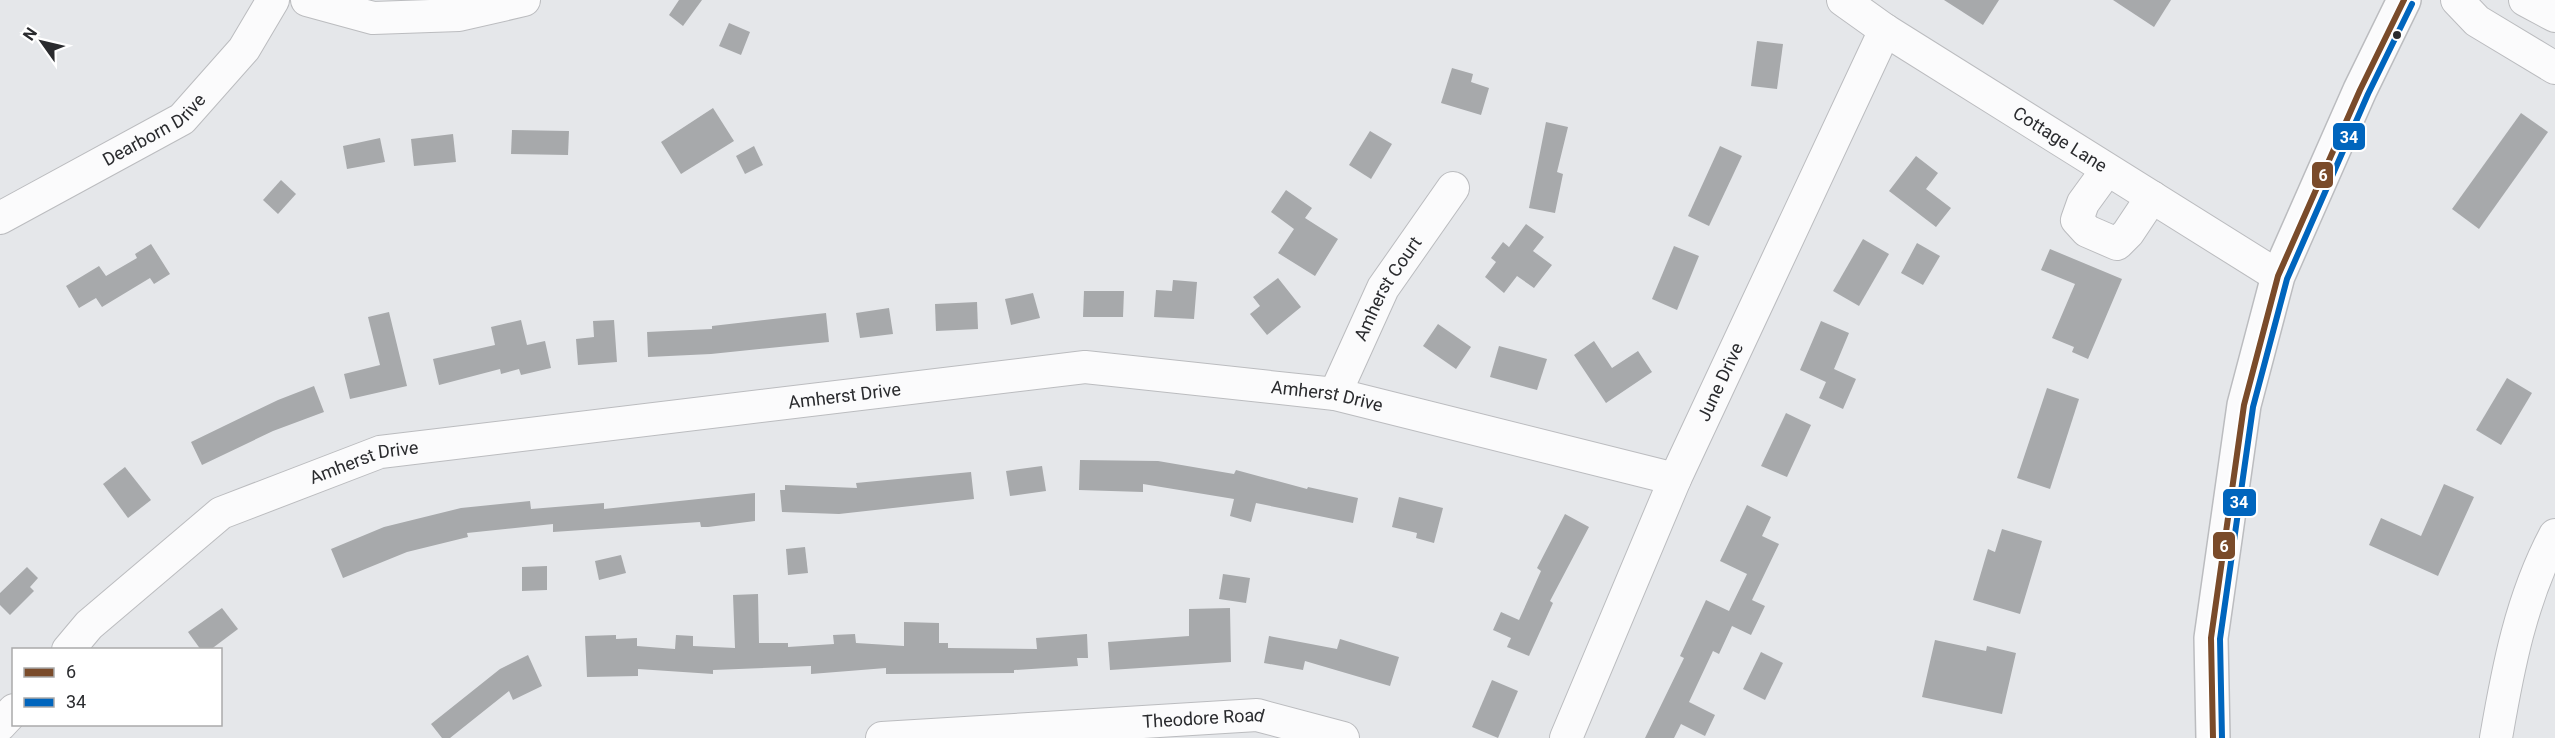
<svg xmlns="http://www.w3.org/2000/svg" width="2555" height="738" font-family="Roboto,sans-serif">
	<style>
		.building { fill: #a7a9ab }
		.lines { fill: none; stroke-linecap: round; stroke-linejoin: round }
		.minor-casing { stroke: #bbbcbf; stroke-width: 34 }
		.major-casing { stroke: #bbbcbf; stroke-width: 36 }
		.minor { stroke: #fbfbfc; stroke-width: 32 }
		.major { stroke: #fbfbfc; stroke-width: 33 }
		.bus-1-casing { stroke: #fff; stroke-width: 10 }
		.bus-2-casing { stroke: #fff; stroke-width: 10 }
		.bus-1 { stroke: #7a4b2a; stroke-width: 6 }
		.bus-2 { stroke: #0065bd; stroke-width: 6 }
		.bus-dot { fill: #2a2b2e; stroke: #fff; stroke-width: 2 }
		.labels { text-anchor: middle; stroke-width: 4.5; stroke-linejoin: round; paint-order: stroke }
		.street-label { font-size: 18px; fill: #2a2b2e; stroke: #fff }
		.line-badge { stroke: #fff; stroke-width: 2 }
		.badge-label { font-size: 16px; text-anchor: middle; font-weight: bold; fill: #fff }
	</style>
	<rect width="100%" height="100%" fill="#e5e7ea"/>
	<g class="building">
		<path d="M679,0H702L683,26L669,15Z"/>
		<path d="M1944,0H1999L1983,25Z"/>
		<path d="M2113,0H2171L2154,27Z"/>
		<path d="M729,23L750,32L741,55L719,46Z"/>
		<path d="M1757,41L1783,44L1777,89L1751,86Z"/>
		<path d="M1452,68L1473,74L1471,82L1489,88L1481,115L1441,103Z"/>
		<path d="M713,108L734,141L681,174L661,142Z"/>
		<path d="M2521,113L2548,132L2479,229L2452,209Z"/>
		<path d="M1546,122L1568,127L1557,172L1563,174L1555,213L1529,208Z"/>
		<path d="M512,130L569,131L568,155L511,154Z"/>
		<path d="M1370,131L1392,144L1371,179L1349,165Z"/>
		<path d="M453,134L456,162L414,166L411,139Z"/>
		<path d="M380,138L385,162L347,169L343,146Z"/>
		<path d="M754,146L763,165L745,174L736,156Z"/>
		<path d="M1720,146L1742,156L1709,226L1688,216Z"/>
		<path d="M1916,156L1938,173L1926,189L1951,208L1936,227L1889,191Z"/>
		<path d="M281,180L296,194L278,214L263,200Z"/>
		<path d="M1286,190L1312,208L1305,218L1338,239L1315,276L1278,253L1294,229L1271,212Z"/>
		<path d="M1526,224L1544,237L1533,251L1552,265L1534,288L1517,276L1504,293L1485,277L1496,262L1491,258L1503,242L1509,247Z"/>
		<path d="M1863,239L1889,254L1859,306L1833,291Z"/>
		<path d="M1917,243L1940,256L1923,285L1901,273Z"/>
		<path d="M151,244L170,274L154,284L150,278L102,307L96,298L79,308L66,286L99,266L106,276L137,258L135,254Z"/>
		<path d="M1674,246L1699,256L1677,310L1652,299Z"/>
		<path d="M2050,249L2122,279L2088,359L2072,352L2074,347L2052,338L2075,284L2041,270Z"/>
		<path d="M1278,278L1301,307L1267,335L1250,314L1260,306L1253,297Z"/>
		<path d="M1173,280L1197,282L1194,319L1154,317L1156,290L1172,291Z"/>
		<path d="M1084,291H1124L1123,317H1083Z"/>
		<path d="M1033,293L1040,318L1011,325L1005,299Z"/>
		<path d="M977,302L978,329L936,331L935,304Z"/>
		<path d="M889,308L893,334L860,338L856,313Z"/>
		<path d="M389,312L407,386L350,399L344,374L380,365L368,317Z"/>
		<path d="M826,313L829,342L711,354L648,357L647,332L712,329V326Z"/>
		<path d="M521,320L527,345L545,341L551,368L521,375L519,369L501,374L500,369L439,385L433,359L495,345L491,327Z"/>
		<path d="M614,320L617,362L578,365L576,339L594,337L593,321Z"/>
		<path d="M1821,321L1849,333L1834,369L1856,379L1843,409L1819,398L1826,382L1800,370Z"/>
		<path d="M1438,324L1471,347L1456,369L1423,346Z"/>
		<path d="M1594,341L1612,368L1638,351L1652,372L1606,403L1574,355Z"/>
		<path d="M1499,346L1547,359L1537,390L1490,377Z"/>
		<path d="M2507,378L2532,393L2501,445L2476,430Z"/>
		<path d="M314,386L324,412L273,431L202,465L191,442L278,400Z"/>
		<path d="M2047,388L2079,399L2050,489L2017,478Z"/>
		<path d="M1786,413L1811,425L1787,477L1761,466Z"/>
		<path d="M1080,460L1158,461L1234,474L1236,470L1307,489L1308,487L1358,498L1353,523L1256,503L1251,522L1230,516L1234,499L1143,484V492L1079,490Z"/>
		<path d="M1042,466L1046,491L1010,496L1006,471Z"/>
		<path d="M125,467L151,500L128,518L103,484Z"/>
		<path d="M971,472L974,499L839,514L782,512L780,490H785V485L857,488L856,483Z"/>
		<path d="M2444,484L2474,497L2438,576L2369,545L2381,518L2421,536Z"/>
		<path d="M755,493V521L708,527H701L700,522L553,532V524L467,533L468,537L407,552L343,578L331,549L384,527L461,508L530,501L531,509L604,503V509Z"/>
		<path d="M1399,497L1443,508L1434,543L1416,538L1417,533L1392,527Z"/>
		<path d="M1747,505L1771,517L1762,536L1779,544L1752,600L1765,606L1751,635L1732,626L1719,654L1713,651L1689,702L1715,715L1705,736L1681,724L1674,738H1645L1684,658L1680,656L1706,600L1729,611L1747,574L1720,561Z"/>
		<path d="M1565,514L1589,527L1550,601L1553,603L1529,656L1507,647L1511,638L1493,630L1501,612L1519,620L1541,571L1537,568Z"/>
		<path d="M2002,529L2042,541L2020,614L1973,600L1988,549L1995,552Z"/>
		<path d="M805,547L808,573L788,575L786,549Z"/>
		<path d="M621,555L626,573L599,580L595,561Z"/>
		<path d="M547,566V590L522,591V567Z"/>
		<path d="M27,567L38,578L30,587L34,591L10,615L0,605V593Z"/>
		<path d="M1223,574L1250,578L1246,603L1219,599Z"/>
		<path d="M758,594L759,643H788V647L834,644L833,635L855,634L856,643L904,646V622L939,623V643H948V648L1037,649L1036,638L1087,634L1088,658H1077L1078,666L1014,670V673L886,674V668L811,674V666L713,670V674L638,669V676L587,677L585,636L616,635V639L637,638V646L675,649L676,635L693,636V646L735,648L733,595Z"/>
		<path d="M222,608L238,629L210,650H201L188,632Z"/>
		<path d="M1230,608L1231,662L1110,670L1108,642L1189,636V609Z"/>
		<path d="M1269,636L1337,649L1340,639L1399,657L1390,686L1305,661L1303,670L1264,663Z"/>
		<path d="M1935,640L1986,651L1987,646L2016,653L2002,714L1922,697Z"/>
		<path d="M1761,652L1783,663L1765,700L1743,689Z"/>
		<path d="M528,655L542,686L513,700L509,691L450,738H442L431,724L500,669Z"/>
		<path d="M1492,680L1518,691L1498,738L1472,727Z"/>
	</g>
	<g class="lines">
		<g class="minor-casing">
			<g id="minor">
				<path d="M307,0L373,18L459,15L524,0"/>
				<path id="s1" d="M1843,0L1885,30L2278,276"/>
				<path d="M2457,0L2477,21L2555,68"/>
				<path d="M2525,0L2555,16"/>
				<path d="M2107,170L2083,203L2077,220L2087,231L2117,244L2128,233L2152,197"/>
				<path id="s2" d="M0,218L182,119L244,49L273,0"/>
				<path id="s3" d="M1335,394L1383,288L1453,188"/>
				<path id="s4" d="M68,650L89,625L221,513L380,452L1085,367L1335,394L1675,479"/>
				<path d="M0,725L14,710"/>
				<path id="s5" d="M882,738L1257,715L1343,738"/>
				<path id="s6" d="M1566,738L1675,479L1885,30"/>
				<path d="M2496,738C2508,668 2521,599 2555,535"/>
			</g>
		</g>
		<g class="major-casing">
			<path id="major" d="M2213,738L2211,638L2244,405L2278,276L2360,90L2404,0"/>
		</g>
		<use href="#minor" class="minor"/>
		<use href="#major" class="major"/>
		<g class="bus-1-casing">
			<path id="bus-1" d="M2213,738L2211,638L2244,405L2278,276L2360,90L2404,0"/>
		</g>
		<g class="bus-2-casing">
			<path id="bus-2" d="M2222,738L2220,639L2253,407L2287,279L2368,94L2412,4"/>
		</g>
		<use href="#bus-1" class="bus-1"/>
		<use href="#bus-2" class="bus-2"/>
	</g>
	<circle class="bus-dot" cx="2397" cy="35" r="5"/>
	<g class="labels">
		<g class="street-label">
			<text dy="6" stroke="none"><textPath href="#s2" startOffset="178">Dearborn Drive</textPath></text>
			<text dy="6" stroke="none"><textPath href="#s1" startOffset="258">Cottage Lane</textPath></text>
			<text dy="6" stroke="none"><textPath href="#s3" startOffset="118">Amherst Court</textPath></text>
			<text dy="6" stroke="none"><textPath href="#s6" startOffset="388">June Drive</textPath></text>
			<text dy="6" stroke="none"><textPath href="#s4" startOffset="844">Amherst Drive</textPath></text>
			<text dy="6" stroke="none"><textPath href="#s4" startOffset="1330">Amherst Drive</textPath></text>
			<text dy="6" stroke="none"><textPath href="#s4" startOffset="358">Amherst Drive</textPath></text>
			<text dy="6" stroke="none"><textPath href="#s5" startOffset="322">Theodore Road</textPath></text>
		</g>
	</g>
	<g class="line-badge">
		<rect x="2332" y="122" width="34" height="29" rx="6" fill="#0065bd"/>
		<rect x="2311" y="161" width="23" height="28" rx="6" fill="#7a4b2a"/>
		<rect x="2222" y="488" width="35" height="29" rx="6" fill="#0065bd"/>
		<rect x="2212" y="531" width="24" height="29" rx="6" fill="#7a4b2a"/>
	</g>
	<g class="badge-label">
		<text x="2349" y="143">34</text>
		<text x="2323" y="181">6</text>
		<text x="2239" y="508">34</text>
		<text x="2224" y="552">6</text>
	</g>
	<rect x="12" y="648" width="210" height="78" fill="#ffffff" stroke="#aaaaab" stroke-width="1.5"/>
	<rect x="24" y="668" width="30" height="9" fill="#7a4b2a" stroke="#aaaaab" stroke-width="1.5"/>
	<text x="66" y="678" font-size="18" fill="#2a2b2e">6</text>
	<rect x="24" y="698" width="30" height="9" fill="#0065bd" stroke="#aaaaab" stroke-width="1.5"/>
	<text x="66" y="708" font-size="18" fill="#2a2b2e">34</text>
	<g transform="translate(42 42) rotate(304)" stroke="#ffffff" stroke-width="4.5" paint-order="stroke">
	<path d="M0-4.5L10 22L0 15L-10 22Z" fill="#2a2b2e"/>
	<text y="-9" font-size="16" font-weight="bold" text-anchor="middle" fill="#2a2b2e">N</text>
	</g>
</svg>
